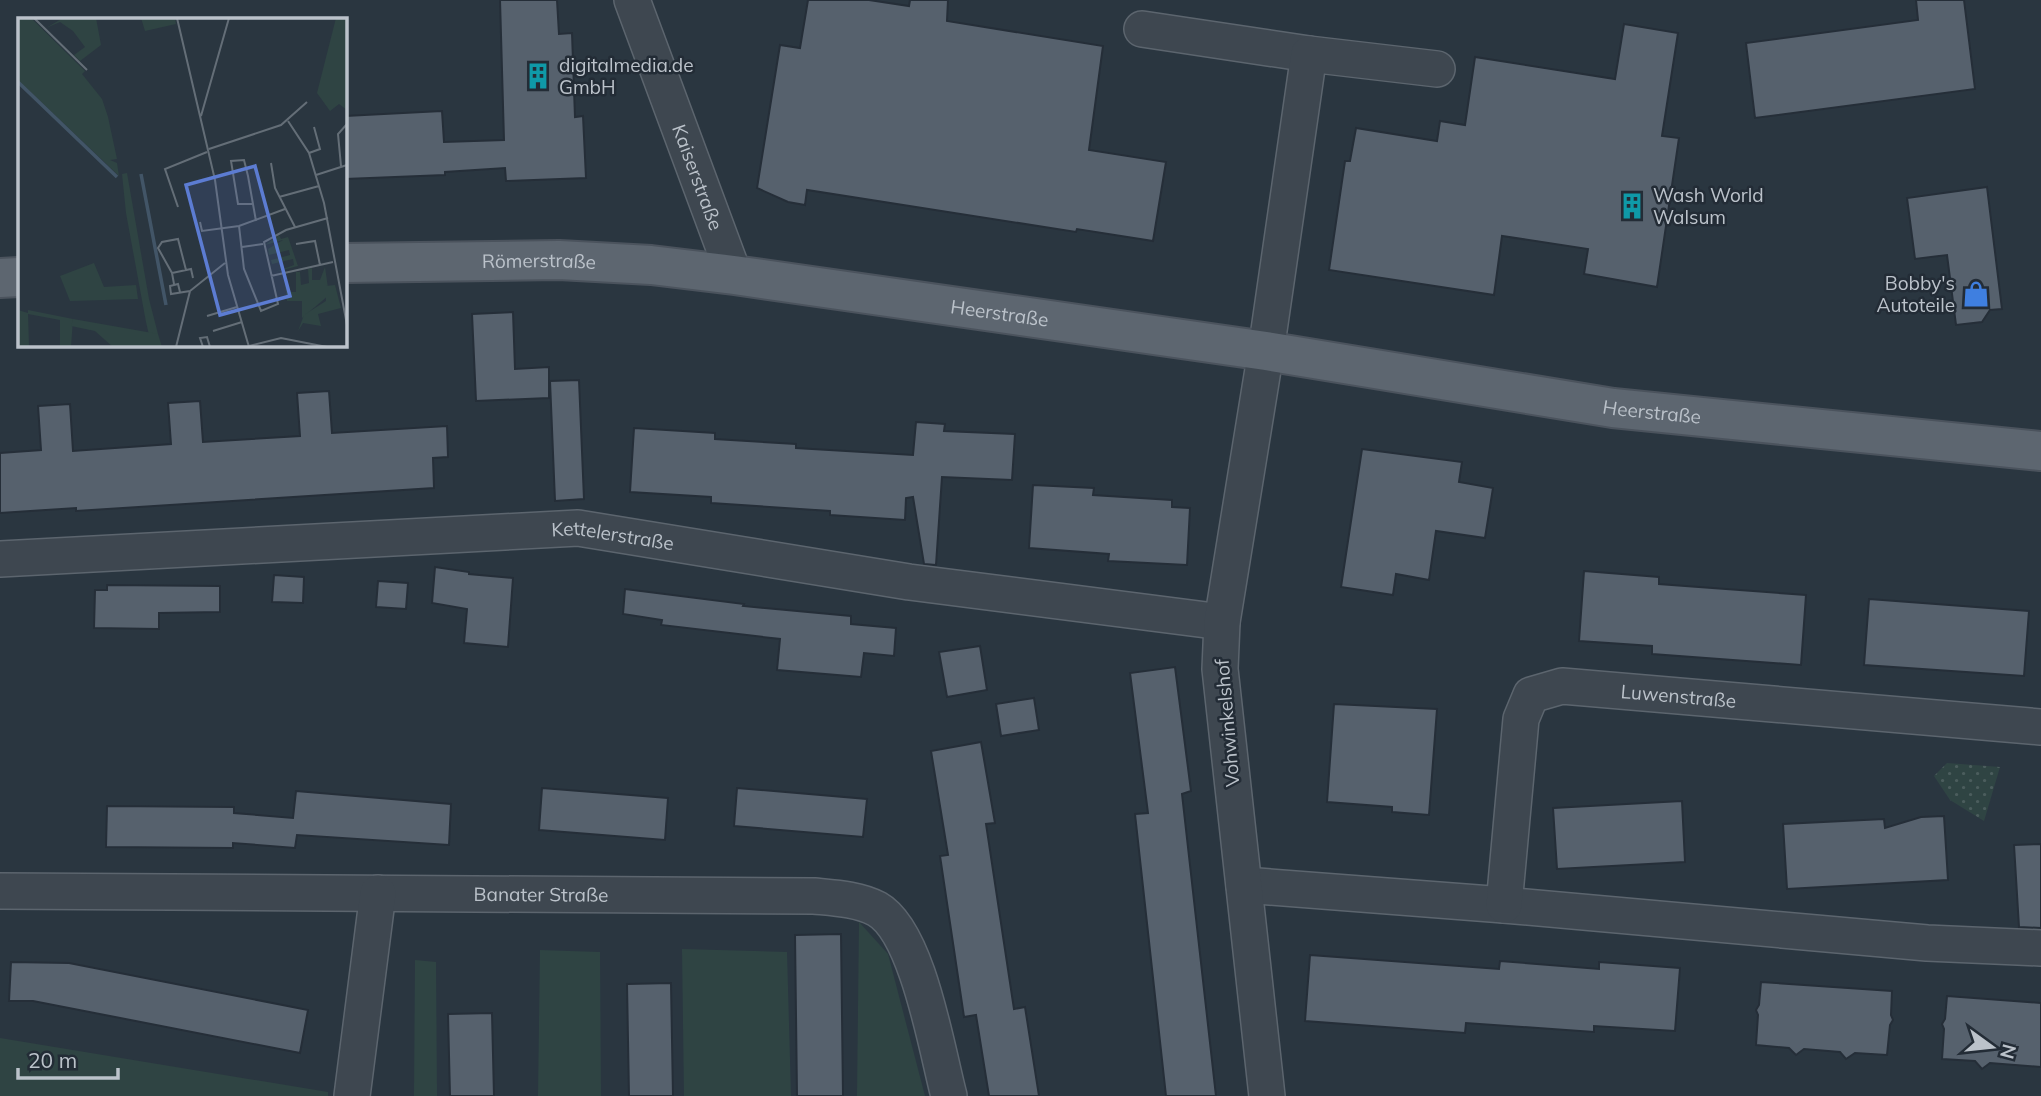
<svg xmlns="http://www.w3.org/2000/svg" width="2041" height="1096" font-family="Mulish,sans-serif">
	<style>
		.grass { fill: #2f4443 }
		.park { fill: url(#park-dots) }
		.building { fill: #56616d; stroke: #252e38; stroke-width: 2 }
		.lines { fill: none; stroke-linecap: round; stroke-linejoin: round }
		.minor-casing { stroke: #5c656e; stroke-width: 38 }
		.major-casing { stroke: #4b535d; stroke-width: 42 }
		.minor { stroke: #3e4750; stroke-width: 35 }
		.major { stroke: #5d6670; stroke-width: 38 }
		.labels { text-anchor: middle; stroke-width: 5; stroke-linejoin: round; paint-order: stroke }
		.poi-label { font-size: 19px; fill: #bbc2ca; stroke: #232c36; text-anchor: start }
		.street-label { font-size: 19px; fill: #bbc2ca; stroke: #232c36 }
		.inset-river { fill: none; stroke: #425567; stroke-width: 3.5 }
		.inset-road { fill: none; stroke: #646e77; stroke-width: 2 }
		.view { fill: #5c7cd2; fill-opacity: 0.15; stroke: #5c7cd2; stroke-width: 3.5 }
		.inset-edge { fill: none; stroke: #bbc2ca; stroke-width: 3.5 }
	</style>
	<defs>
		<pattern id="park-dots" width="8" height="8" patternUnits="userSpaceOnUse" patternTransform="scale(1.75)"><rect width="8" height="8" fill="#2f4443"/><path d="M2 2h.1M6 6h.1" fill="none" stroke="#4b5d5d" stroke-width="1.8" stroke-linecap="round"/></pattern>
	</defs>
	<rect width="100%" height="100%" fill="#2a3640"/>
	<g class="grass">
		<path d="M859,922L888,954L925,1096H857Z"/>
		<path d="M682,949L787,952L791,1096H684Z"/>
		<path d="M540,950L600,952L601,1096H538Z"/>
		<path d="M415,960L436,962L437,1096H414Z"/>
		<path d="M0,1038L328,1092V1096H0Z"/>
	</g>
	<path class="park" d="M1947,763L2000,767L1984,821L1950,800L1934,776Z"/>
	<g class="building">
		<path d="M500,0H557L559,34L572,33L575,117L583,116L586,178L506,181L505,168L445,172V175L345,179V116L442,111L444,142L504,140Z"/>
		<path d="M808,0H869L909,6L910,0H948L947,21L1103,46L1089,150L1166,162L1153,241L1077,229L1076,232L807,190L805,205L788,202L757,188L780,45L800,48Z"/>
		<path d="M1916,0H1964L1975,89L1755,118L1746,43L1918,20Z"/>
		<path d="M1624,24L1678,33L1662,136L1679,138L1657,287L1584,274L1588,249L1502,236L1494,295L1329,270L1345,161H1350L1356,128L1437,141L1440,121L1465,125L1475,57L1615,79Z"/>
		<path d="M1987,187L2002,309L1990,310L1982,322L1956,325L1947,255L1915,259L1907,198Z"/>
		<path d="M513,312L515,369L549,367V398L476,401L472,314Z"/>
		<path d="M579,380L584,499L555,501L550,381Z"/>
		<path d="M329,391L332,433L447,426L448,457L433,458L434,488L76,511V508L0,513V453L41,450L38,406L70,404L73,451L171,444L168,403L200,401L203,442L300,436L297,393Z"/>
		<path d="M916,422L945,424L944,431L1015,434L1012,480L942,477L936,565L924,564L913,497L906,498L905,520L830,515V511L711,503V497L630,492L634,428L715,433V439L796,444V448L913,455Z"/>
		<path d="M1362,449L1462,462L1459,482L1493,488L1485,538L1436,531L1429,580L1396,574L1393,595L1341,587Z"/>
		<path d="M1033,485L1094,488L1093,495L1172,500V507L1190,508L1187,565L1108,561L1109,554L1029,548Z"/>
		<path d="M435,567L469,572V574L513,578L508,647L464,643L467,609L432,603Z"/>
		<path d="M1584,571L1659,577V584L1806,595L1801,665L1652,654V646L1579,641Z"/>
		<path d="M274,575L304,577L303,603L272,602Z"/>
		<path d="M378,581L408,583L406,609L376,607Z"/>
		<path d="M107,585L220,586V612L159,613V629L94,628L95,590H107Z"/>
		<path d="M625,589L744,604L743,606L851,616V624L896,628L894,656L864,653L861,677L777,670L780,639L661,625L662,620L623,614Z"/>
		<path d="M1869,599L2029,611L2024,676L1864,665Z"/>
		<path d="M980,646L987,690L947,697L939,652Z"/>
		<path d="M1175,667L1191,791L1182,794L1216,1096H1166L1135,814L1148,813L1130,673Z"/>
		<path d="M1034,698L1039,730L1001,736L996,704Z"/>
		<path d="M1334,704L1437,709L1429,815L1392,812V807L1327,802Z"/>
		<path d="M981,742L995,823L986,824L1014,1009L1025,1007L1039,1096H989L976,1015L964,1017L940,856L948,855L931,751Z"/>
		<path d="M542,788L668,798L665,840L539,830Z"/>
		<path d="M737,788L867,799L863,837L734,826Z"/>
		<path d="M296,791L451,804L449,845L297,835L295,848L233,843V848L106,847L107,806L234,807V813L293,818Z"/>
		<path d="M1682,801L1685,862L1557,869L1553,808Z"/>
		<path d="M1944,816L1948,880L1787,889L1783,824L1884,819L1885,828L1921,817Z"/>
		<path d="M2041,844V928L2019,927L2014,845Z"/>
		<path d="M841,934L843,1096H797L795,935Z"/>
		<path d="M1310,955L1499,969L1500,961L1599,969V962L1680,968L1675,1031L1594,1026V1032L1466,1023L1465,1033L1305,1021Z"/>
		<path d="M11,962L69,963L308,1010L300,1053L33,1001H9Z"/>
		<path d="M1761,982L1892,991L1891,1015L1893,1020L1890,1025L1887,1055L1855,1053L1846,1059L1840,1052L1804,1049L1796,1055L1789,1048L1756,1045L1758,1015L1756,1010L1759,1005Z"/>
		<path d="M671,983L673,1096H629L627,984Z"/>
		<path d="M1947,996L2041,1003V1067L1990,1063L1982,1069L1975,1061L1942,1059L1944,1029L1942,1024L1945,1019Z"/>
		<path d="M492,1013L494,1096H450L448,1014Z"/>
	</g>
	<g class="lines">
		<g class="minor-casing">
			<g id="minor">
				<path id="s1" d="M632,0L734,275"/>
				<path d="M1142,29L1309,54"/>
				<path id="s2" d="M0,559L578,528L909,582L1222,622"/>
				<path d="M1244,885L1504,905L1927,943L2041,948"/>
				<path id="s3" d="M0,891L814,896C835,898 858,899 877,909C918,932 937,1051 949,1096"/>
				<path id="s4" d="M1504,905L1521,719L1531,695L1562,686L2041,727"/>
				<path d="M352,1096L378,893"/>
				<path d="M1267,1096L1220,669L1222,622L1266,351L1309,54L1437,69"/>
			</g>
		</g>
		<g class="major-casing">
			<g id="major">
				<path id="s5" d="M345,263L559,260L651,265L734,275L1266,351L1613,408L2041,451"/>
				<path d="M0,278L19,277"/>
			</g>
		</g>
		<use href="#minor" class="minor"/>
		<use href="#major" class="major"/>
	</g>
	<defs>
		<g id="building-bare" transform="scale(2.1)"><path d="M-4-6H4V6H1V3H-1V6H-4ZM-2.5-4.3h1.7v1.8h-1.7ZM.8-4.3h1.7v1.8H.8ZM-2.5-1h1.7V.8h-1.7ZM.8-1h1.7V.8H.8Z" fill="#0f9aa8" stroke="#232c36" stroke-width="2.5" paint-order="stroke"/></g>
		<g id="shop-bare" transform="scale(2.1)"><path d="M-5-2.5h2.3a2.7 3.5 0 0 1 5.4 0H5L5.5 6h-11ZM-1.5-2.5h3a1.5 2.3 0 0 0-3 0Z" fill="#3f7fe0" stroke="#232c36" stroke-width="2.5" paint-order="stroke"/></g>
	</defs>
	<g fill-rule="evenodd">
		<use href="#building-bare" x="538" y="76"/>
		<use href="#building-bare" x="1632" y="206"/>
		<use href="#shop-bare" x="1976" y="294"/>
	</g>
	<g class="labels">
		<g class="poi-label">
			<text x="559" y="72">digitalmedia.de<tspan x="559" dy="22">GmbH</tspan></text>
			<text x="1653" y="202">Wash World<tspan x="1653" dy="22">Walsum</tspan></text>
			<text x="1955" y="290" text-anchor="end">Bobby's<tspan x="1955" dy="22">Autoteile</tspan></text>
		</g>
		<g class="street-label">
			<text dy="7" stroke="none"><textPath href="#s1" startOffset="189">Kaiserstraße</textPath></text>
			<text dy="7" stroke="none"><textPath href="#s5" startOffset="194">Römerstraße</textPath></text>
			<text dy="7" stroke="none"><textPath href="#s5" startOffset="658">Heerstraße</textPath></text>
			<text dy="7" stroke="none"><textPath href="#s5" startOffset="1318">Heerstraße</textPath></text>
			<text dy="7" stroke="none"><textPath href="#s2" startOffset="614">Kettelerstraße</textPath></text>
			<text dy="7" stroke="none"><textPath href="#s4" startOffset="362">Luwenstraße</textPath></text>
			<text transform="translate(1227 723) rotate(-95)" y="7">Vohwinkelshof</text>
			<text dy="7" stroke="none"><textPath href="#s3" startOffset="541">Banater Straße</textPath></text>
		</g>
	</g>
	<g transform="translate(18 18)">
		<rect width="329" height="329" fill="#2a3640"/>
		<path d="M0,0H13L67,53L64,56L84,81L90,99L99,141L92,142L99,145L101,158L0,62ZM45,0H78L83,27L62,43L56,37L67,29L55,13L42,4L28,10ZM123,0H157L158,6L127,13ZM318,0H329V92L321,86L312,93L299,75ZM109,155L131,281L140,316L131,317L128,304L108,195L104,156ZM261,217L263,221L270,219L280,248L257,254L276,247L275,241L254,246L253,242L272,237L271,232L251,237L250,231L265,222L247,227ZM76,245L86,269L118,267L120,281L52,283L42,258ZM307,249L311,277L284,300V283H269L266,257L272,274H278V254H282L283,267L291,265L290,251L294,250V262H302ZM10,292L55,301L53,329H42V302L10,296Z" fill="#2f4443"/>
		<path d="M0,292L10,295L11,329H0ZM55,301L140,316L144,329H95L77,313L53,308Z" fill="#2f4443"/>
		<path d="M317,267L323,290L300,296L303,308L285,305L280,313L286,297L308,283V268Z" fill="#2f4443"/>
		<path class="inset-river" d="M0,64L99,159M123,156L148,287"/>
		<path class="inset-road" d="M16,0L69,52M159,0L197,162L210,257L231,329M183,98L211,0M270,103L291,135L306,185L329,307M191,131L263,107L289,84M291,135L302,131L296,109M253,145L257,170L277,209M323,148L320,116L329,106M298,157L329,147M261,179L301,168M234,186H220L213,143L226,142L230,158L238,203M160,189L147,151L189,134M182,204L184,213L221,208L267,191M221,208L226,251L243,293L260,286L246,224L268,212L310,200M278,226L297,223L302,247M224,229L245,226M154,255L140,230L144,224L160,221L168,252M253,258L315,244M156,266L154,255L173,251L175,260M162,274L160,266L152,268L153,276L172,273M189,298L219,289M195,313L224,304M231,328L263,320L309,329M158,329L172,273L207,245M185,329L182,320L189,319L192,329"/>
		<path class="view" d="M237,148L272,278L202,297L168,167Z"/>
		<rect width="329" height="329" class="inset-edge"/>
	</g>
	<g transform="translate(1992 1047) rotate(105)" stroke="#232c36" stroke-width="5" paint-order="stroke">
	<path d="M0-5L12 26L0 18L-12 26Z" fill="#bbc2ca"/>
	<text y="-10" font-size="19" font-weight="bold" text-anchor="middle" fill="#bbc2ca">N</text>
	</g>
	<path d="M18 1068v10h100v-10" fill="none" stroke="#bbc2ca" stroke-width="3.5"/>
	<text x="28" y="1068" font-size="21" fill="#bbc2ca" stroke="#232c36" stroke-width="5" paint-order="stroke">20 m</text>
</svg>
